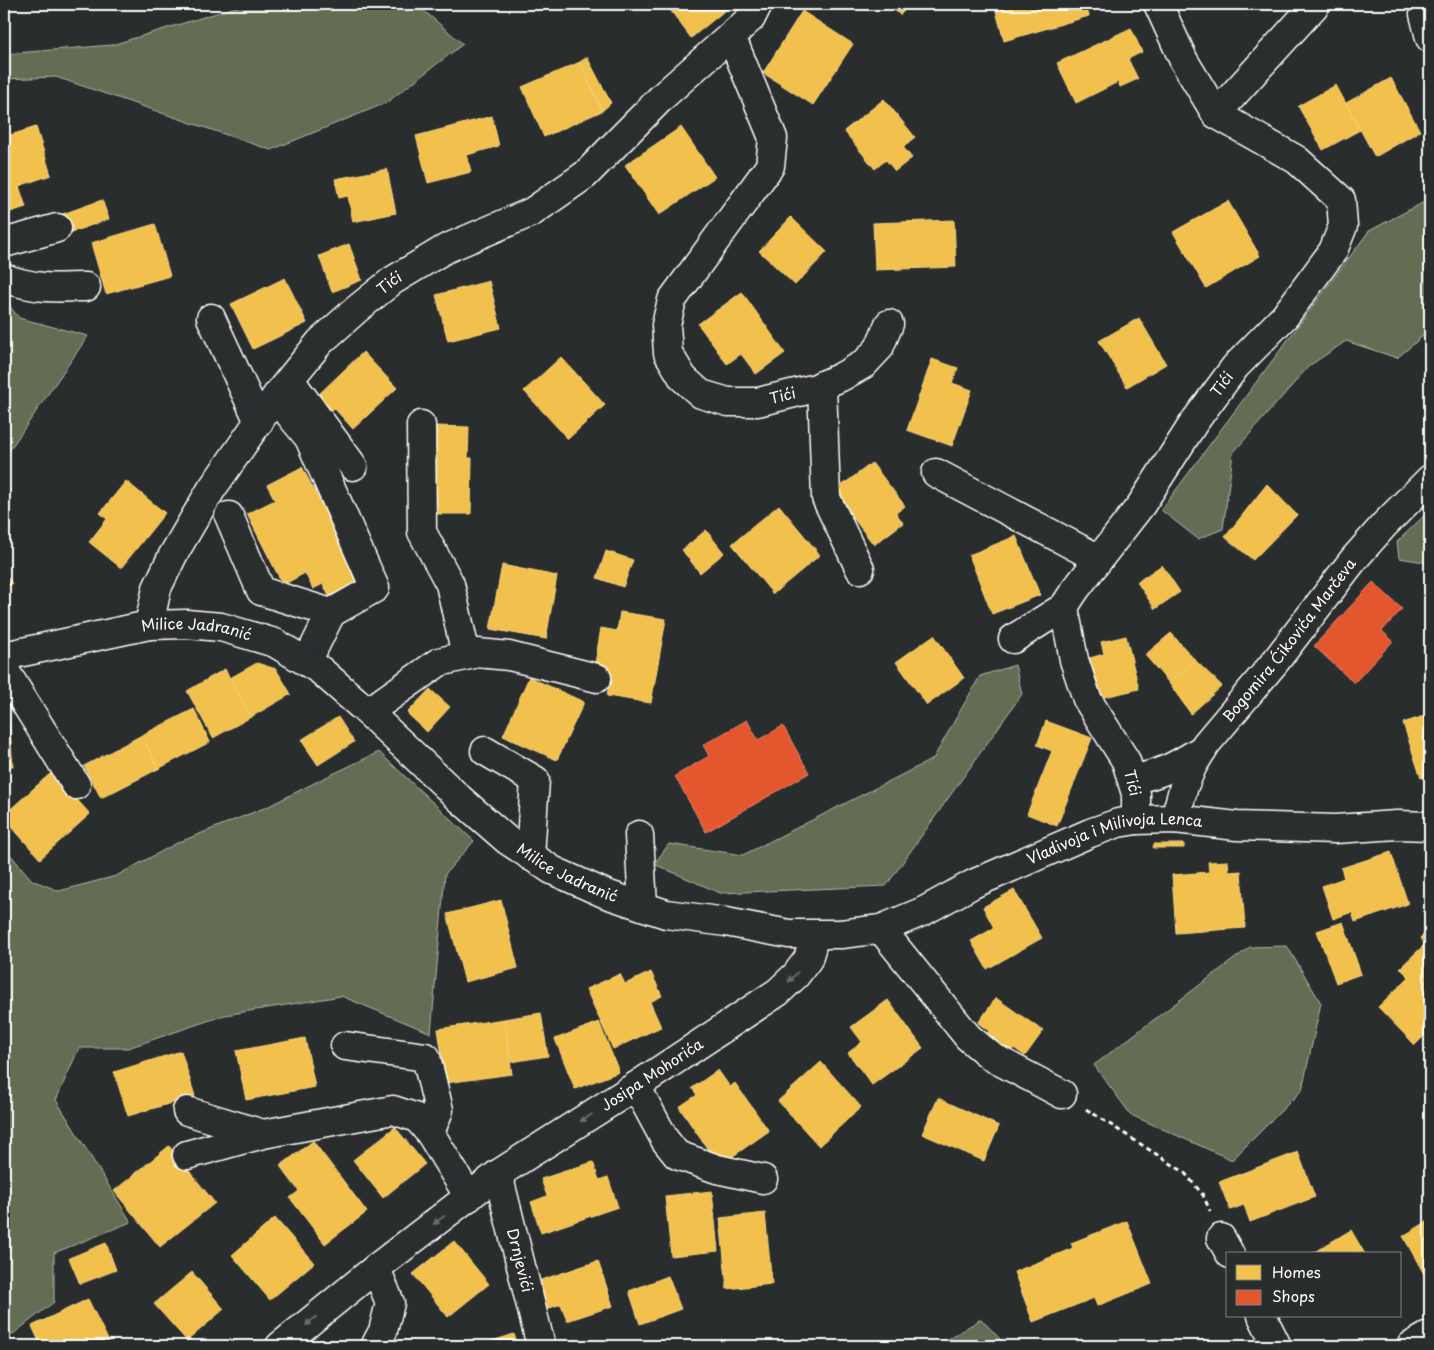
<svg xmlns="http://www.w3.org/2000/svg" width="1434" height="1350" font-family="'Playpen Sans',sans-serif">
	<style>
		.green { fill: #636d53; stroke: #b1b6a9 }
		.homes { fill: #f2c14e; stroke: #f6d483 }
		.shops { fill: #e4572e; stroke: #ec896d }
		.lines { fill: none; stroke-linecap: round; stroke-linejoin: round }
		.minor-casing { stroke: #fff; stroke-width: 31 }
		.path { stroke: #fff; stroke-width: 3; stroke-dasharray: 5 4; stroke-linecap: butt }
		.minor { stroke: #2a2d2e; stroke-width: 28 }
		.oneway { fill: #6a6c6d }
		.labels { text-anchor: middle; stroke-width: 5; stroke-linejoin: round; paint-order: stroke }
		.street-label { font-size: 15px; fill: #fff; stroke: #2a2d2e }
	</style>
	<rect width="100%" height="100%" fill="#2a2d2e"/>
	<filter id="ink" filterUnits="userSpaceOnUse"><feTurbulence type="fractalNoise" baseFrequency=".02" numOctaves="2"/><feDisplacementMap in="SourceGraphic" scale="10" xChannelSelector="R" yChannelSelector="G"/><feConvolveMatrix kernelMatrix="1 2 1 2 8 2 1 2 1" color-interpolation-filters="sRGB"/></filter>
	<g filter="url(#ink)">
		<g class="green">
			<path d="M246,4H416L463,44L386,103L271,150L56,77L4,79V54L112,45Z"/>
			<path d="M1430,199V330L1397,358L1346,341L1309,366L1233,453L1223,529L1198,539L1161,510L1369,231Z"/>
			<path d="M4,299L19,318L88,336L4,458Z"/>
			<path d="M1430,510V563L1399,558L1397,542Z"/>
			<path d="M1015,665L1022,694L886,886L720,893L654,864L669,844L743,855L933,759L980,676Z"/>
			<path d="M379,752L474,841L445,874L431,1033L341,996L225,1015L128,1048H79L56,1100L131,1222L54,1253V1302L4,1341V850L8,852L32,880L59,891L116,876L177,843L269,806L320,780Z"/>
			<path d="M1287,946L1321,1003L1302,1090L1232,1160L1131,1115L1094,1065L1250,947Z"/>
			<path d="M981,1319L1005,1344V1346H937Z"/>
		</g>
		<g class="homes">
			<path d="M673,4H733L691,38L668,7Z"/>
			<path d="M888,4H911L900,15Z"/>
			<path d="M1021,4H1085L1089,16L1004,41L996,11Z"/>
			<path d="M802,11L853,44L813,105L763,73Z"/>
			<path d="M1131,28L1142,52L1128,59L1138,79L1120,87L1118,82L1076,103L1057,63Z"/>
			<path d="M587,57L611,103L602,111L580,62Z"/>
			<path d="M580,62L602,111L544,137L522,87Z"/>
			<path d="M1391,78L1420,131L1375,157L1346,103Z"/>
			<path d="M1336,85L1360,130L1323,150L1298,106Z"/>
			<path d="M884,99L915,137L903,147L912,158L895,171L886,160L875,169L844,131Z"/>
			<path d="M492,116L499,146L467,155L471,172L428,183L416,136Z"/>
			<path d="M36,127L51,175L19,186L26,207L4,214V137Z"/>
			<path d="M681,127L715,177L659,215L625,165Z"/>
			<path d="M387,169L396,213L353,222L348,196L339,198L335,179Z"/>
			<path d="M102,200L109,219L64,235L57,216Z"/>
			<path d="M1228,201L1260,256L1206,288L1173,232Z"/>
			<path d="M791,217L827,252L795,285L759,251Z"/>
			<path d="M954,220L956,267L875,270L873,223Z"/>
			<path d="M155,224L170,276L106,294L91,243Z"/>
			<path d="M349,244L362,280L332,292L319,256Z"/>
			<path d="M285,278L307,323L253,349L231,304Z"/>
			<path d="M489,281L501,328L448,341L436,295Z"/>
			<path d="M742,292L785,353L756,374L741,354L727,364L698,324Z"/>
			<path d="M1139,318L1166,364L1127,387L1099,341Z"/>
			<path d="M363,352L397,388L353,429L334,408L330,412L316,397Z"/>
			<path d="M561,357L605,405L568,439L524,391Z"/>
			<path d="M932,359L958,368L952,383L972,390L952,446L907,430Z"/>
			<path d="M435,426L469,427L468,458H472L471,514H434Z"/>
			<path d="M872,463L905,506L896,513L903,523L874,545L833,492Z"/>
			<path d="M302,467L363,584L331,600L323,584L313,589L305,573L283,585L247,514L275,500L267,485Z"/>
			<path d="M126,481L165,513L121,568L89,542L107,519L100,513Z"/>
			<path d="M1267,484L1297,515L1253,560L1225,537Z"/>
			<path d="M779,505L820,555L773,594L732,544Z"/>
			<path d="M706,530L724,553L700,573L682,550Z"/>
			<path d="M1016,536L1040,595L992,614L969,555Z"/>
			<path d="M606,551L633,560L623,587L597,578Z"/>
			<path d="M502,565L557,576L546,639L490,629Z"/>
			<path d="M1162,565L1180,592L1155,609L1137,582Z"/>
			<path d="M4,572L12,584L4,590Z"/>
			<path d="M620,612L666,619L651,703L607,696L611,672L594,669L601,628L617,631Z"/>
			<path d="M1171,633L1195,660L1169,683L1145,655Z"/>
			<path d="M934,635L964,678L927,705L896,662Z"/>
			<path d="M1126,636L1139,689L1096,699L1086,659L1104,654L1101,642Z"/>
			<path d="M1195,660L1222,686L1191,714L1169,683Z"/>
			<path d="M257,663L276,669L291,694L251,717L230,678Z"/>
			<path d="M225,669L251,717L213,738L187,691Z"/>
			<path d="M529,677L584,702L557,760L503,736Z"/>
			<path d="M430,689L450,707L427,732L407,713Z"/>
			<path d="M194,709L210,742L158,769L142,735Z"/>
			<path d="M4,711H8L13,766L4,767Z"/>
			<path d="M1430,714V775L1421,778L1403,723Z"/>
			<path d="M338,717L354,742L318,765L301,740Z"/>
			<path d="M1046,721L1092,738L1057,826L1027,814L1052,751L1037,745Z"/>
			<path d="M142,735L158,769L101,798L84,766Z"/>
			<path d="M52,772L90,814L40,859L4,818V815Z"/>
			<path d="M1154,844H1184V848H1153Z"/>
			<path d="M1391,852L1408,904L1355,922L1352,912L1333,919L1322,886L1344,878L1341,868Z"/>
			<path d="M1228,861L1229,872L1241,871L1245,928L1176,933L1172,875L1209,872L1208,862Z"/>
			<path d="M1014,890L1042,938L987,969L971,941L994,928L983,907Z"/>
			<path d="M501,900L518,968L465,982L447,914Z"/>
			<path d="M1343,922L1361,974L1336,983L1317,931Z"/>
			<path d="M1430,928V1038L1426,1034L1415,1045L1378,1007L1409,977L1400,968L1425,944L1420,938Z"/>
			<path d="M651,972L662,996L650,1002L661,1027L613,1049L586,989L620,974L625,984Z"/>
			<path d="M996,998L1043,1031L1025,1056L1014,1048L1007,1056L983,1039L989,1031L978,1023Z"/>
			<path d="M888,1000L923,1048L872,1085L848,1053L862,1042L851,1027Z"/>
			<path d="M541,1013L548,1056L511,1062L504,1019Z"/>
			<path d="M504,1019L512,1074L446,1083L438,1029Z"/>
			<path d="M599,1022L619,1072L575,1089L555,1039Z"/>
			<path d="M305,1038L315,1087L246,1100L236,1051Z"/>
			<path d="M181,1051L195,1096L128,1116L114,1072Z"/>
			<path d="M821,1062L861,1107L819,1146L778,1101Z"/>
			<path d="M718,1070L730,1087L735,1083L769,1131L719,1166L679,1107L697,1095L692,1088Z"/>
			<path d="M938,1098L999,1126L984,1161L922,1134Z"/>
			<path d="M395,1127L425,1164L383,1198L353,1160Z"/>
			<path d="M313,1141L367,1212L325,1244L290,1198L299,1191L280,1166Z"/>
			<path d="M169,1146L215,1203L160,1247L114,1191Z"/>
			<path d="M1298,1152L1315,1197L1250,1222L1244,1205L1230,1210L1219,1182Z"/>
			<path d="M593,1162L599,1180L608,1177L618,1207L541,1233L531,1202L547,1196L541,1179Z"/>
			<path d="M712,1191L718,1251L671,1256L665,1196Z"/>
			<path d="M765,1213L772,1284L727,1289L720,1218Z"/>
			<path d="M275,1218L314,1263L270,1300L232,1255Z"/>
			<path d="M1430,1220V1282L1429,1283L1403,1236Z"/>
			<path d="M1127,1221L1152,1284L1097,1306L1094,1298L1033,1322L1014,1272L1073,1248L1071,1243Z"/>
			<path d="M1351,1230L1365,1254H1311Z"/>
			<path d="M454,1241L489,1284L448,1317L413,1274Z"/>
			<path d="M106,1243L116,1270L80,1284L69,1258Z"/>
			<path d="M598,1261L613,1306L567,1321L561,1304L547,1309L538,1281Z"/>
			<path d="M192,1272L224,1309L187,1341L154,1304Z"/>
			<path d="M668,1276L681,1309L640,1324L629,1291Z"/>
			<path d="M88,1299L111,1346H41L32,1326Z"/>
			<path d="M514,1334L518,1346H477Z"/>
		</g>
		<g class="shops">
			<path d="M1373,582L1402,609L1382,631L1393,641L1354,683L1314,646Z"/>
			<path d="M747,720L758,740L783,726L809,773L706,832L675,776L709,756L703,745Z"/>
		</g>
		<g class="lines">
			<g class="minor-casing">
				<g id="minor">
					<path d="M1426,4L1424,14L1430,38"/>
					<path id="s1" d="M731,36L773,138L770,166L672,300L666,325L668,353L683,378L701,394L728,402H758L816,388L841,377L864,364L879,348L889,324"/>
					<path d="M1216,114L1316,4"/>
					<path d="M4,243L57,228"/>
					<path d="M4,278C35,289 53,288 86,287"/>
					<path d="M211,318L259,422"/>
					<path d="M290,380L353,466"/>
					<path d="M822,385L826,498L860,569"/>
					<path d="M290,415L309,438L375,588L331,613"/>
					<path d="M421,425L422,532L450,584L466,655"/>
					<path d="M936,473L1099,559"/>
					<path d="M229,516L261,591L331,613L307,662"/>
					<path id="s2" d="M149,625L157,588L173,555L211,490L277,395L320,342L357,309L392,281L445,249L532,212L585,175L663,96L751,18L758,4"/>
					<path d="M1013,639L1064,607"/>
					<path id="s3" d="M4,656L149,625L186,624L221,627L275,643L320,670L368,712L460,799L507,840L552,870L606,894L666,914L726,922L789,934H841L881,929L924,911L973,884L1090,833L1118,823L1136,820L1175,819L1237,826L1335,829L1397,825L1430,826"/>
					<path d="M4,669L76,785"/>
					<path d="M368,712L439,662L478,653L509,656L597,678"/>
					<path d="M485,751L535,780L530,856"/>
					<path d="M1132,779C1161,775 1179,764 1203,749"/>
					<path id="s4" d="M1175,819L1184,786L1193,765L1206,744L1275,662L1354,559L1385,524L1430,479"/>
					<path id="s5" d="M1136,820V794L1126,761L1087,699L1074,660L1064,607L1075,590L1141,505L1195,421L1235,367L1285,316L1333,251L1343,226L1341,200L1297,160L1216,114L1184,61L1158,4"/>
					<path d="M639,835L643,906"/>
					<path d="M881,929L968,1037L992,1057L1062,1094"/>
					<path d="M345,1046L426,1057L439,1110L430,1133"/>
					<path d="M636,1086L665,1140L677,1155L717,1169L763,1179"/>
					<path d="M187,1111L263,1134"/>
					<path d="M187,1155L263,1134L393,1110L417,1118L430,1133L469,1197"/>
					<path id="s6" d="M498,1174L541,1346"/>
					<path d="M1221,1238L1230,1254"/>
					<path d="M1262,1316L1277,1346"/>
					<path id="s7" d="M280,1346L376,1268L498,1174L636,1086L778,992L796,975L808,959L815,935"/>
					<path d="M375,1346L383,1331L390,1303L376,1268"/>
					<path d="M1411,1346L1430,1335"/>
				</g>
			</g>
			<path class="path" d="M1086,1109L1184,1172L1203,1195L1210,1211"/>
			<use href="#minor" class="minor"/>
		</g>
		<defs><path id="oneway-solid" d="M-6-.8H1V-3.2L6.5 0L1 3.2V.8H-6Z" transform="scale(1.25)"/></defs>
		<g class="oneway">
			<use href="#oneway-solid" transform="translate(793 977) rotate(134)"/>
			<use href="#oneway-solid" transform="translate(586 1118) rotate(148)"/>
			<use href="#oneway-solid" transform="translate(439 1220) rotate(143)"/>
			<use href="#oneway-solid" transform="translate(311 1321) rotate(141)"/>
		</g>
	</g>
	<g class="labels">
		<g class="street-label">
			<text dy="5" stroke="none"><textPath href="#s2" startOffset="425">Tići</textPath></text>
			<text dy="5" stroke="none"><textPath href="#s5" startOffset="502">Tići</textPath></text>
			<text dy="5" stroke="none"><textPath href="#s1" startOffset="495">Tići</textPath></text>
			<text dy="5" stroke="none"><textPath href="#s3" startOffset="196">Milice Jadranić</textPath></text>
			<text dy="5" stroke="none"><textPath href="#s4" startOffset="215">Bogomira Ćikovića Marčeva</textPath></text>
			<text transform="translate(1132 783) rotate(76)" y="5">Tići</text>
			<text dy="5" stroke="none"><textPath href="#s3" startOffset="1229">Vladivoja i Milivoja Lenca</textPath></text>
			<text dy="5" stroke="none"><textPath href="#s3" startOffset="651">Milice Jadranić</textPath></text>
			<text dy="5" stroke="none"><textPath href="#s7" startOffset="461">Josipa Mohorića</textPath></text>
			<text dy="5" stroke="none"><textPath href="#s6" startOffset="89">Drnjevići</textPath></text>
		</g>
	</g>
	<rect width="1434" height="1350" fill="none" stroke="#2a2d2e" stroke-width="20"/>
	<rect x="10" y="10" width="1414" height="1330" fill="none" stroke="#fff" stroke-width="2" filter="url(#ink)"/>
	<rect x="1226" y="1252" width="175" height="65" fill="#2a2d2e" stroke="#7f8182"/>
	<rect x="1236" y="1265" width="25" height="15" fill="#f2c14e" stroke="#7f8182"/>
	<text x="1272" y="1278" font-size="15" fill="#ffffff">Homes</text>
	<rect x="1236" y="1290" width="25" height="15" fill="#e4572e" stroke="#7f8182"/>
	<text x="1272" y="1302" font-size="15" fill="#ffffff">Shops</text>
</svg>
